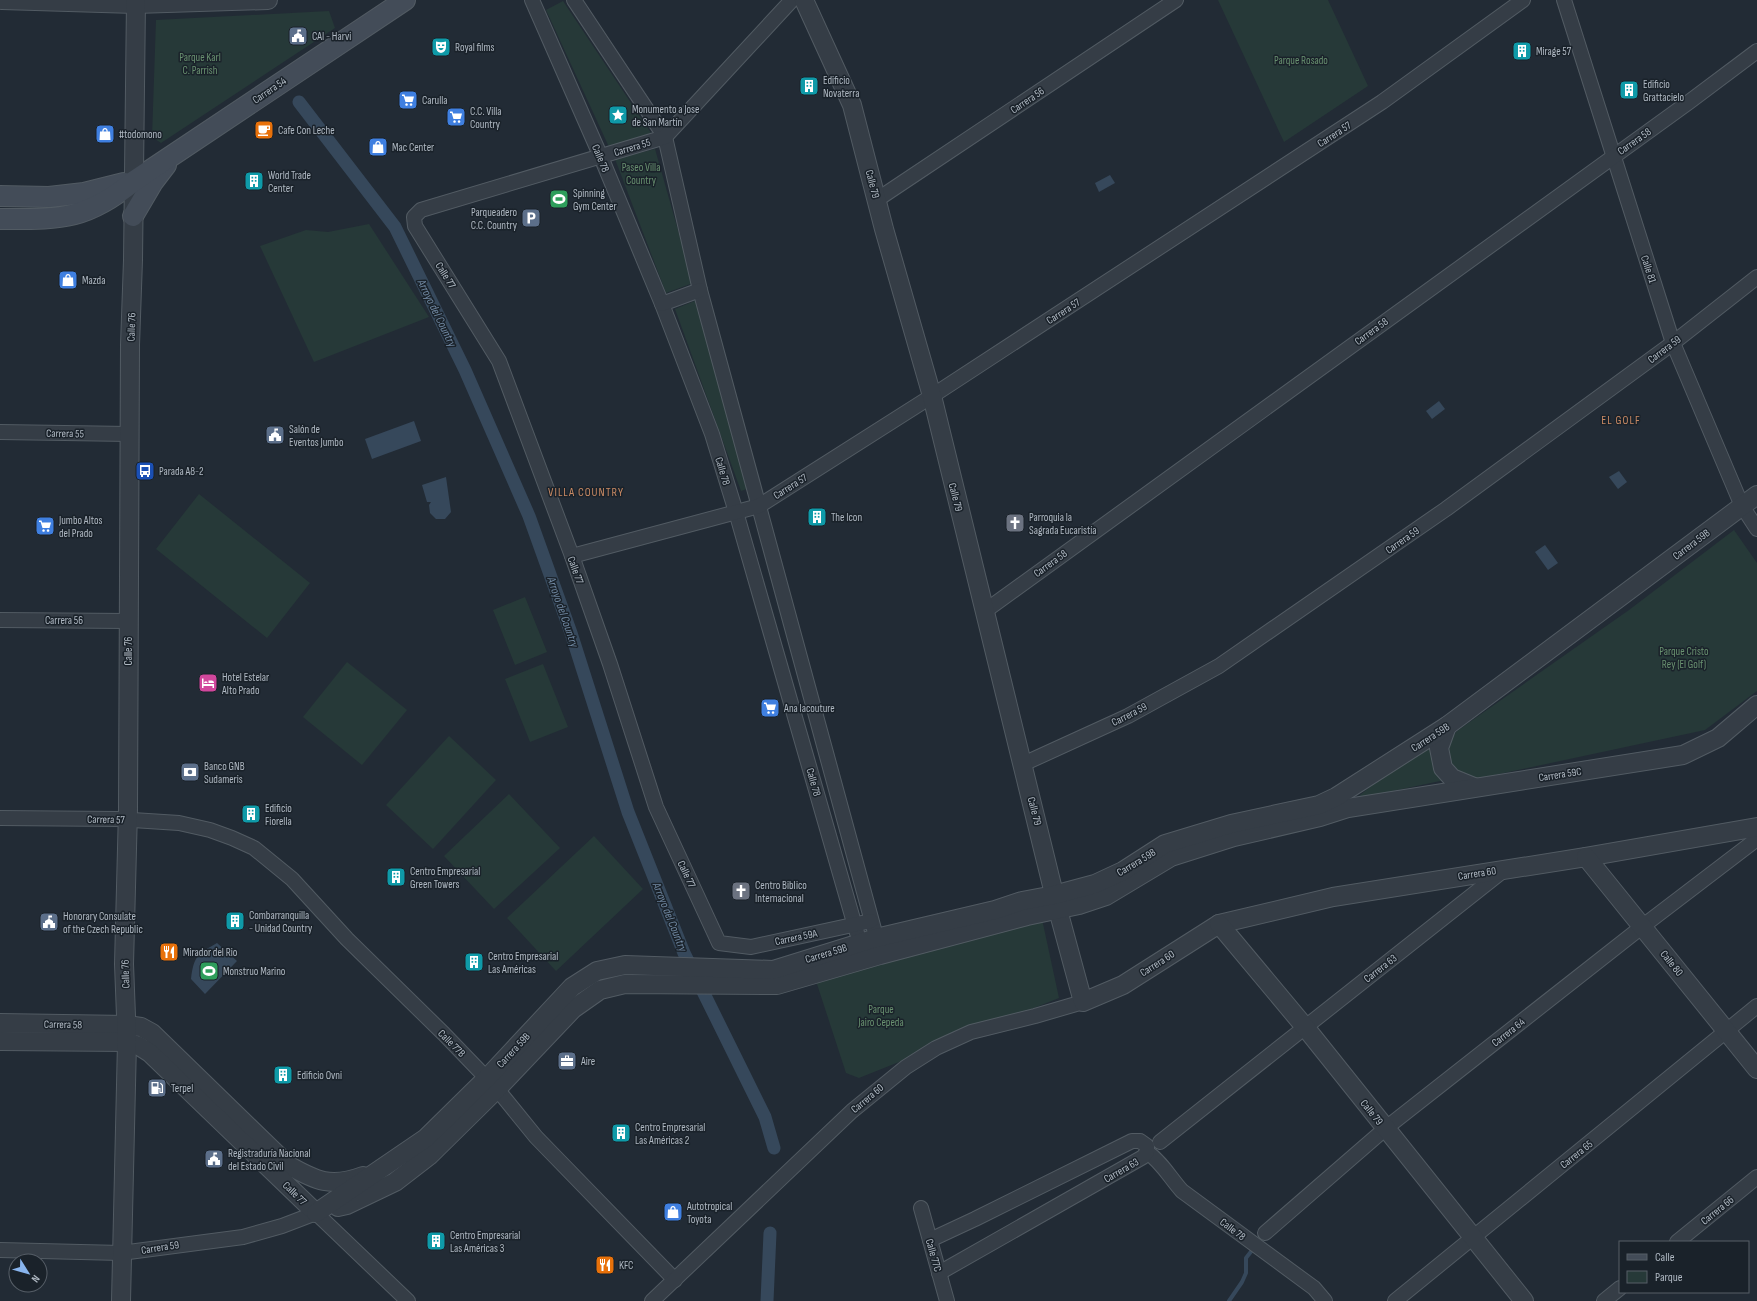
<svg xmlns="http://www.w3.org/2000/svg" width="1757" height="1301" font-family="'Sofia Sans Condensed',sans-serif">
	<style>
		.park { fill: #263938 }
		.water { fill: #36485b }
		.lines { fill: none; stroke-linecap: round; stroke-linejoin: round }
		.stream { stroke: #36485b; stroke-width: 4 }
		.canal { stroke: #36485b; stroke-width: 13 }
		.minor-casing { stroke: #525b63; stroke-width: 16 }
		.tertiary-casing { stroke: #525b63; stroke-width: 20 }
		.secondary-casing { stroke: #525b63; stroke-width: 22 }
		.minor { stroke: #353d46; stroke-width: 14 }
		.tertiary { stroke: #353d46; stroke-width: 18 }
		.secondary { stroke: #434c58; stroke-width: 20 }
		.labels { text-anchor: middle; stroke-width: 3; stroke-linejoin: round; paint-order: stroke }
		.poi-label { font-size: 11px; fill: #afb8c2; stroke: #1a222a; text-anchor: start }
		.park-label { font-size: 11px; fill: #699170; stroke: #1a222a }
		.street-label { font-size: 11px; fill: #afb8c2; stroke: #1a222a }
		.water-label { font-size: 12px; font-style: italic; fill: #728aa4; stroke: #1a222a }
		.neighbourhood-label { font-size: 12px; letter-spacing: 1px; fill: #c98a64; stroke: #1a222a }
	</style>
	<rect width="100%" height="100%" fill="#222b35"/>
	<g class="park">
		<path d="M1218,0H1328L1368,86L1284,142Z"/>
		<path d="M563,1L651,133L609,147L546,10Z"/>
		<path d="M329,11L335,28L161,143L152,137L156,20Z"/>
		<path d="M655,149L693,283L666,293L615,159Z"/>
		<path d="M369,224L429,317L314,362L260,246L306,230L328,232Z"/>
		<path d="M697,300L750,488L741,491L675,309Z"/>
		<path d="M199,494L310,583L267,638L156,549Z"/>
		<path d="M1734,530L1757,563V691L1705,730L1476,779C1462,774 1443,766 1448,747C1449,741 1454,735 1457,731L1629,610Z"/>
		<path d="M525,597L547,652L515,665L493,610Z"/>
		<path d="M347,662L407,710L362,765L303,717Z"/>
		<path d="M543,664L568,727L530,742L505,679Z"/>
		<path d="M449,736L496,780L433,849L386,805Z"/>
		<path d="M1437,740L1445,780L1355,799L1385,775Z"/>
		<path d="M509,794L560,848L494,909L444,856Z"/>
		<path d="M594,836L643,889L556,971L507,918Z"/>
		<path d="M1042,919L1059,998L859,1078L846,1073L816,981Z"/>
	</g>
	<g class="water">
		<path d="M1110,175L1115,183L1099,192L1095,183Z"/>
		<path d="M1439,401L1445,409L1432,419L1426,411Z"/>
		<path d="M414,421L421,441L372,459L365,439Z"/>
		<path d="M1619,471L1627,482L1618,489L1609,477Z"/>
		<path d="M446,477L451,512L445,519H436L430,513L429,505L431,502H427L422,485Z"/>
		<path d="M1545,545L1558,563L1548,570L1535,552Z"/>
		<path d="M217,943L237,961L205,994L191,979C194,955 198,954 217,943Z"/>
	</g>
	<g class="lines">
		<path class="stream" d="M1229,1301L1242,1282L1246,1273V1258L1264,1235"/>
		<g class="canal">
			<path d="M299,102L395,227L465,370L529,516L571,633L628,812L684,953L765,1117L774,1148"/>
			<path d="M767,1301L770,1233"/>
		</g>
		<g class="minor-casing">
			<g id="minor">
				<path d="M532,0L601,157L662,304L712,434L736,512L857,933"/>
				<path d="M574,0L665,137L700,290L874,929"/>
				<path d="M792,0L665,137L421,210L414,217L415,226L499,361L572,556L610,664L656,807L719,943L751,947L871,921"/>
				<path d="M1564,0L1673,343L1742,506L1757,529"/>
				<path d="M878,199L1176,0"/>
				<path d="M662,304L700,290"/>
				<path d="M0,432L129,434"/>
				<path d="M572,556L759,506L932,396L1382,102L1523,0"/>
				<path d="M985,611L1689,102L1757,51"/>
				<path d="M0,620L128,621"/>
				<path d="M1023,764L1128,716L1219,666L1446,509L1673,343L1757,277"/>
				<path d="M0,818L117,819L179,823L210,830L232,838L254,848L292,879L347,939L444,1034L497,1089L536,1137L675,1280"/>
				<path d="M1160,1142L1504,870"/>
				<path d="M1147,1152C1162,1162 1170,1178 1182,1191L1314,1288L1325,1301"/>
				<path d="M921,1208L947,1301"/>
				<path d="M1265,1233L1386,1128L1643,926L1757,839"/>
				<path d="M930,1240L975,1219L1132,1141H1140L1147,1146V1152L1143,1157L939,1273"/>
				<path d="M1677,1242L1757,1177"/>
				<path d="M0,1250L121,1253L243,1237L282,1226L316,1213L408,1301"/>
				<path d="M652,1301L852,1111L906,1067L936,1048L971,1032L1035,1016L1083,1002"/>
				<path d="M1395,1301L1757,1006"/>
				<path d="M1604,1301L1620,1288"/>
			</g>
		</g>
		<g class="tertiary-casing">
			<g id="tertiary">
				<path d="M2,0L135,4L268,0"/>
				<path d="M804,0L852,105L884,229L932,396L1058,910L1083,1002L1123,985L1219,924L1333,897L1586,857L1757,827"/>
				<path d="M1447,726L1439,748L1443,768L1452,778L1474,787"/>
				<path d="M1586,857L1757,1069"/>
				<path d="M1219,924L1305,1027L1524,1301"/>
				<path d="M0,1023L127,1025L141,1027L152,1033L288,1165C316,1181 331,1188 363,1176"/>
				<path d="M0,1041L127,1042L139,1046L150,1053L316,1213"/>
				<path d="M338,1207L347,1205L395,1182L430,1155L497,1089L573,1009L600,990L625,984L777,985L880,955L1027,916L1079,905L1106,896L1171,857L1234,837L1320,817L1348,808L1683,755L1718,738L1757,705"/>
				<path d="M316,1213L426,1138L487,1078L572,987L597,971L625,965L773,970L876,938L995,910L1022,901L1054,895L1095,884L1123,871L1165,844L1231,824L1319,805L1336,797L1447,726L1757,495"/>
				<path d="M121,1301L127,1042L124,964L128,810L130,345L133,260L136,0"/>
			</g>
		</g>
		<g class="secondary-casing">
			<g id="secondary">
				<path d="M0,196L49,197L84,193L124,183"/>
				<path d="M133,216L153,182L166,165"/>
				<path d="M0,219C60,219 85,221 134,181L405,0"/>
			</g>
		</g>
		<use href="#minor" class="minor"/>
		<use href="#tertiary" class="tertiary"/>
		<use href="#secondary" class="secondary"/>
	</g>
	<defs>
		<g id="civic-square" transform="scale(1)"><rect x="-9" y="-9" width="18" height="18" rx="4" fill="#5c6f8a" stroke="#1a222a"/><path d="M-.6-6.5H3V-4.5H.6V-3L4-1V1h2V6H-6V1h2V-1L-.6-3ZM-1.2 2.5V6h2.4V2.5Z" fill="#fff"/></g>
		<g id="theatre-square" transform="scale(1)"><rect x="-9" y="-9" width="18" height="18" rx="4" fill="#0f9aa8" stroke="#1a222a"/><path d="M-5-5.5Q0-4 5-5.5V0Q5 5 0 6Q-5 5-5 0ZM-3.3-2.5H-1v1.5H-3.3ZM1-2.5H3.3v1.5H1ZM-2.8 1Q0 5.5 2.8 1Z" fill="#fff"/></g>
		<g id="building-square" transform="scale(1)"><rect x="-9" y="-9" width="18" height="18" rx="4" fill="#0f9aa8" stroke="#1a222a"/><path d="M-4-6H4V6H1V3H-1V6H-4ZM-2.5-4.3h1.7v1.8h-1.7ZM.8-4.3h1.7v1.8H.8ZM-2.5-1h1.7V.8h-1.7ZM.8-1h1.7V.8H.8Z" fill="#fff"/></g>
		<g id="supermarket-square" transform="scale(1)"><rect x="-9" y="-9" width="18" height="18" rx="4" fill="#3f7fe0" stroke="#1a222a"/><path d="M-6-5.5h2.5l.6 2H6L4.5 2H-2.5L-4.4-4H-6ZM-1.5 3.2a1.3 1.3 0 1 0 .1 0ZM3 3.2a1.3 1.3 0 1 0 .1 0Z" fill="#fff"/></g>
		<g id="sight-square" transform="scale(1)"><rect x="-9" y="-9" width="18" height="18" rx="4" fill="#0f9aa8" stroke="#1a222a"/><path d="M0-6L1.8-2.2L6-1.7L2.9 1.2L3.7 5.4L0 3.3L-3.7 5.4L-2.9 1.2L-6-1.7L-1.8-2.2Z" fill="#fff"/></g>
		<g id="cafe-square" transform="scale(1)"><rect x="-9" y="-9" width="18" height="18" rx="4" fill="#e8710a" stroke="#1a222a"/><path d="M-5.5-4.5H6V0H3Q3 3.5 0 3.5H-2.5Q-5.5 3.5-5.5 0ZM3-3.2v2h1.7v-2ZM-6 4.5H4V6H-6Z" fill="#fff"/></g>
		<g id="shop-square" transform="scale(1)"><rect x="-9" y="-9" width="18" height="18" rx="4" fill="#3f7fe0" stroke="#1a222a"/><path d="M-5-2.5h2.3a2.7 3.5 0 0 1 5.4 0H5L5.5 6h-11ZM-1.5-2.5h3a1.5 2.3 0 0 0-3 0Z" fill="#fff"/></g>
		<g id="stadium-square" transform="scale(1)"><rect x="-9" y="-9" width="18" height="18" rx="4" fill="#2e9e5b" stroke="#1a222a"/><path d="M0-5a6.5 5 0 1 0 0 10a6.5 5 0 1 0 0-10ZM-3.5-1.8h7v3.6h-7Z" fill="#fff"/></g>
		<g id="parking-square" transform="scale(1)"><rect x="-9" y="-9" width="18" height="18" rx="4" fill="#5c6f8a" stroke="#1a222a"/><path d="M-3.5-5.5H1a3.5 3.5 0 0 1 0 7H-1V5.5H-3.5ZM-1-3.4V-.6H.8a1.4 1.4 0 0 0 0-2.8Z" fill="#fff"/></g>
		<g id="bus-square" transform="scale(1)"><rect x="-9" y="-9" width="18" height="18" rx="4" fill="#1a4fb4" stroke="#1a222a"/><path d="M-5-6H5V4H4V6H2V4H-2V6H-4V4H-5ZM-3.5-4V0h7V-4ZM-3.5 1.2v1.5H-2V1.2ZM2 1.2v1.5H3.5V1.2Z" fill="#fff"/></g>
		<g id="church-square" transform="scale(1)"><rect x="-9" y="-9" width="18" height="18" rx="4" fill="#6b7280" stroke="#1a222a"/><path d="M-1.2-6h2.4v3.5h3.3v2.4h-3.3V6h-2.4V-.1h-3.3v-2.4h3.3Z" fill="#fff"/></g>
		<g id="hotel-square" transform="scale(1)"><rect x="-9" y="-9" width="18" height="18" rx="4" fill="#d1479c" stroke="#1a222a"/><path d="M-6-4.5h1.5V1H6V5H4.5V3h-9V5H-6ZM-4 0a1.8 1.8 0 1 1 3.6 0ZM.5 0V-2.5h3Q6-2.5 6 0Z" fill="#fff"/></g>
		<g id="bank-square" transform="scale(1)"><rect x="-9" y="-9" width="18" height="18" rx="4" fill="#5c6f8a" stroke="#1a222a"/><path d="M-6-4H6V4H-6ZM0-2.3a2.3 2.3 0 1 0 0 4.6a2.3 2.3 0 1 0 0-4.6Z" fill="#fff"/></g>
		<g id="restaurant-square" transform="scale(1)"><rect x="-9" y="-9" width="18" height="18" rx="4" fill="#e8710a" stroke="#1a222a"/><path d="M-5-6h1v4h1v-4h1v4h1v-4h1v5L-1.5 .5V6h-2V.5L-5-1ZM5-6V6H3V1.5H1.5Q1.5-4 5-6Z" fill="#fff"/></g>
		<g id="office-square" transform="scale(1)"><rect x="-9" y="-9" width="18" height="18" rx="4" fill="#5c6f8a" stroke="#1a222a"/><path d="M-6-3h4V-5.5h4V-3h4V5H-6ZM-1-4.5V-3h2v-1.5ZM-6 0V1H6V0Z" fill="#fff"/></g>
		<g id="fuel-square" transform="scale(1)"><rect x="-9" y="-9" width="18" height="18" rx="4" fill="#5c6f8a" stroke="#1a222a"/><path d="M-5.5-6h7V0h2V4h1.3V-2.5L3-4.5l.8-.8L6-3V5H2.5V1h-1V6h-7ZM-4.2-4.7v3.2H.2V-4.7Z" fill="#fff"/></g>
	</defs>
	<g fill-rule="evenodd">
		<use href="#civic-square" x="298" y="36"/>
		<use href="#theatre-square" x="441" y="47"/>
		<use href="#building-square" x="1522" y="51"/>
		<use href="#building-square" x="809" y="86"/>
		<use href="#building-square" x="1629" y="90"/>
		<use href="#supermarket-square" x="408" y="100"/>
		<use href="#sight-square" x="618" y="115"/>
		<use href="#supermarket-square" x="456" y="117"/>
		<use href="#cafe-square" x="264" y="130"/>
		<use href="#shop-square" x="105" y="134"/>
		<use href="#shop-square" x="378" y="147"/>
		<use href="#building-square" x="254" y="181"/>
		<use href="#stadium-square" x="559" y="199"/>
		<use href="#parking-square" x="531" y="218"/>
		<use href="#shop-square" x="68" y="280"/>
		<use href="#civic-square" x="275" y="435"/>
		<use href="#bus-square" x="145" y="471"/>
		<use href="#building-square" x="817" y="517"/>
		<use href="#church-square" x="1015" y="523"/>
		<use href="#supermarket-square" x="45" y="526"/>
		<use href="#hotel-square" x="208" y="683"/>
		<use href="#supermarket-square" x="770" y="708"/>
		<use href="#bank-square" x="190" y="772"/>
		<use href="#building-square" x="251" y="814"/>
		<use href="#building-square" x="396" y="877"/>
		<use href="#church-square" x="741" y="891"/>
		<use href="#building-square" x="235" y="921"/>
		<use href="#civic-square" x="49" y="922"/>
		<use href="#restaurant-square" x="169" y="952"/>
		<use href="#building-square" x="474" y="962"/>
		<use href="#stadium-square" x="209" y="971"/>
		<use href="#office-square" x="567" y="1061"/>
		<use href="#building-square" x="283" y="1075"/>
		<use href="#fuel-square" x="157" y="1088"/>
		<use href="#building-square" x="621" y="1133"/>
		<use href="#civic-square" x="214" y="1159"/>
		<use href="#shop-square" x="673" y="1212"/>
		<use href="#building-square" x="436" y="1241"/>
		<use href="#restaurant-square" x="605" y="1265"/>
	</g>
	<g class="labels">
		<g class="poi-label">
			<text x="312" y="40">CAI - Harvi</text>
			<text x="455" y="51">Royal films</text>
			<text x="1536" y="55">Mirage 57</text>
			<text x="823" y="84">Edificio<tspan x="823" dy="13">Novaterra</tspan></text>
			<text x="1643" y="88">Edificio<tspan x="1643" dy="13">Grattacielo</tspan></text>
			<text x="422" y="104">Carulla</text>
			<text x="632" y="113">Monumento a Jose<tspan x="632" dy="13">de San Martín</tspan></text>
			<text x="470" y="115">C.C. Villa<tspan x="470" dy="13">Country</tspan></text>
			<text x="278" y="134">Cafe Con Leche</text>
			<text x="119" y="138">#todomono</text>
			<text x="392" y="151">Mac Center</text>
			<text x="268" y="179">World Trade<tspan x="268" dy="13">Center</tspan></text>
			<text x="573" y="197">Spinning<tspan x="573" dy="13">Gym Center</tspan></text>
			<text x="517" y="216" text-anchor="end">Parqueadero<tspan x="517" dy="13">C.C. Country</tspan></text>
			<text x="82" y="284">Mazda</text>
			<text x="289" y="433">Salón de<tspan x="289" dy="13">Eventos Jumbo</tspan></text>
			<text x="159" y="475">Parada A8-2</text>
			<text x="831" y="521">The Icon</text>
			<text x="1029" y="521">Parroquia la<tspan x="1029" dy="13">Sagrada Eucaristía</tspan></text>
			<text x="59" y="524">Jumbo Altos<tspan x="59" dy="13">del Prado</tspan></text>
			<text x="222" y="681">Hotel Estelar<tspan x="222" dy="13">Alto Prado</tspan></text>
			<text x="784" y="712">Ana lacouture</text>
			<text x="204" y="770">Banco GNB<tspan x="204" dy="13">Sudameris</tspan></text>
			<text x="265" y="812">Edificio<tspan x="265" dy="13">Fiorella</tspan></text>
			<text x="410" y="875">Centro Empresarial<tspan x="410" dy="13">Green Towers</tspan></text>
			<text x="755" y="889">Centro Biblico<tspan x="755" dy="13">Internacional</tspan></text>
			<text x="249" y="919">Combarranquilla<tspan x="249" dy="13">- Unidad Country</tspan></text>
			<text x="63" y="920">Honorary Consulate<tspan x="63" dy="13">of the Czech Republic</tspan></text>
			<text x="183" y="956">Mirador del Rio</text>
			<text x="488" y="960">Centro Empresarial<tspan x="488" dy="13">Las Américas</tspan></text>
			<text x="223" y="975">Monstruo Marino</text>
			<text x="581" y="1065">Aire</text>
			<text x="297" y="1079">Edificio Ovni</text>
			<text x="171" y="1092">Terpel</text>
			<text x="635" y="1131">Centro Empresarial<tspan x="635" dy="13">Las Américas 2</tspan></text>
			<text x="228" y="1157">Registraduría Nacional<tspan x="228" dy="13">del Estado Civil</tspan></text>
			<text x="687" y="1210">Autotropical<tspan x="687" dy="13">Toyota</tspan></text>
			<text x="450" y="1239">Centro Empresarial<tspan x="450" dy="13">Las Américas 3</tspan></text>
			<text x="619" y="1269">KFC</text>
		</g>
		<g class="park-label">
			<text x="200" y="61">Parque Karl<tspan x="200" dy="13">C. Parrish</tspan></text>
			<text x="1301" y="64">Parque Rosado</text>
			<text x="641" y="171">Paseo Villa<tspan x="641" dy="13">Country</tspan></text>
			<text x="1684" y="655">Parque Cristo<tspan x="1684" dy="13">Rey (El Golf)</tspan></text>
			<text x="881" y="1013">Parque<tspan x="881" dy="13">Jairo Cepeda</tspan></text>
		</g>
		<g class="street-label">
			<text transform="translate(269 90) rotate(-34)" y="4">Carrera 54</text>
			<text transform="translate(1027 100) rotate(-34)" y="4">Carrera 56</text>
			<text transform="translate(1334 134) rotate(-33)" y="4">Carrera 57</text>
			<text transform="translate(1634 141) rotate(-35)" y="4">Carrera 58</text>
			<text transform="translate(632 147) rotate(-17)" y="4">Carrera 55</text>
			<text transform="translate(601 158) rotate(67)" y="4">Calle 78</text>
			<text transform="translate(873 184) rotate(75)" y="4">Calle 79</text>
			<text transform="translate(1649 269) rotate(72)" y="4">Calle 81</text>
			<text transform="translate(446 275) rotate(58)" y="4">Calle 77</text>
			<text transform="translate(1063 311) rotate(-33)" y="4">Carrera 57</text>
			<text transform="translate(131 327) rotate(-88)" y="4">Calle 76</text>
			<text transform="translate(1371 331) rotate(-36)" y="4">Carrera 58</text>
			<text transform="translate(1664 349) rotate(-37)" y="4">Carrera 59</text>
			<text transform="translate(65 433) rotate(1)" y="4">Carrera 55</text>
			<text transform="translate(723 471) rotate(73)" y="4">Calle 78</text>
			<text transform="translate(790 486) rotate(-32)" y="4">Carrera 57</text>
			<text transform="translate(956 497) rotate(76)" y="4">Calle 79</text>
			<text transform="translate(1402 540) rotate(-35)" y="4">Carrera 59</text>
			<text transform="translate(1691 544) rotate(-37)" y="4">Carrera 59B</text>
			<text transform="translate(1050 563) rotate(-36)" y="4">Carrera 58</text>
			<text transform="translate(576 570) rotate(70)" y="4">Calle 77</text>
			<text x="64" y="624">Carrera 56</text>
			<text transform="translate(128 651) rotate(-90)" y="4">Calle 76</text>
			<text transform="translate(1129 714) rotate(-27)" y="4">Carrera 59</text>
			<text transform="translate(1430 737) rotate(-33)" y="4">Carrera 59B</text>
			<text transform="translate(1560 774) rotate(-9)" y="4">Carrera 59C</text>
			<text transform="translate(814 782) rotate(74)" y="4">Calle 78</text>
			<text transform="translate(1035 811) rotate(76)" y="4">Calle 79</text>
			<text transform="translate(106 819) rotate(1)" y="4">Carrera 57</text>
			<text transform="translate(1136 862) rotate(-31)" y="4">Carrera 59B</text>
			<text transform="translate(1477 873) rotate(-9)" y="4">Carrera 60</text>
			<text transform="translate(687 874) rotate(65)" y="4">Calle 77</text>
			<text transform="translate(796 937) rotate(-12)" y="4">Carrera 59A</text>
			<text transform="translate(826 953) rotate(-17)" y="4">Carrera 59B</text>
			<text transform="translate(1157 963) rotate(-33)" y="4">Carrera 60</text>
			<text transform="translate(1672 963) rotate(51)" y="4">Calle 80</text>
			<text transform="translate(1380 968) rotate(-38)" y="4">Carrera 63</text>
			<text transform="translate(125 974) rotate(-92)" y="4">Calle 76</text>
			<text transform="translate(63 1024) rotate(1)" y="4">Carrera 58</text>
			<text transform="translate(1508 1032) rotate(-38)" y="4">Carrera 64</text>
			<text transform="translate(452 1043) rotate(45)" y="4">Calle 77B</text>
			<text transform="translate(513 1050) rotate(-47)" y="4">Carrera 59B</text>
			<text transform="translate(867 1098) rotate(-40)" y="4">Carrera 60</text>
			<text transform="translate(1372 1112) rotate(51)" y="4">Calle 79</text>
			<text transform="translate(1576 1154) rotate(-39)" y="4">Carrera 65</text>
			<text transform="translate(1121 1170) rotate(-30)" y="4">Carrera 63</text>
			<text transform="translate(295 1193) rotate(44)" y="4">Calle 77</text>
			<text transform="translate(1717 1210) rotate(-39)" y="4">Carrera 66</text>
			<text transform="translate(1233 1229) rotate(37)" y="4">Calle 78</text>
			<text transform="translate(160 1247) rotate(-9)" y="4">Carrera 59</text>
			<text transform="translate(934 1255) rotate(74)" y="4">Calle 77C</text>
		</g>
		<g class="water-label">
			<text transform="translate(437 313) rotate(64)" y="4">Arroyo del Country</text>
			<text transform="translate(563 612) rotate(71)" y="4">Arroyo del Country</text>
			<text transform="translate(670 917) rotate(68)" y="4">Arroyo del Country</text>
		</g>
		<g class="neighbourhood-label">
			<text x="1621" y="424">EL GOLF</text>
			<text x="586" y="496">VILLA COUNTRY</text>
		</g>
	</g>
	<rect x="1619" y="1241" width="130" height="52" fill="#1a222a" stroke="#565e67"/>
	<rect x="1627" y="1254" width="20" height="6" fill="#434c58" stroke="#565e67"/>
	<text x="1655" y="1261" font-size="12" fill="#afb8c2">Calle</text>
	<rect x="1627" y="1271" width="20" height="12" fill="#263938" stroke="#565e67"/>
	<text x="1655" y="1281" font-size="12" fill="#afb8c2">Parque</text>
	<g transform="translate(28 1273) rotate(127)"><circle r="19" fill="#1a222a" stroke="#565e67"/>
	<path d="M0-3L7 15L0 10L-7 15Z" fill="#89b5ee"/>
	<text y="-6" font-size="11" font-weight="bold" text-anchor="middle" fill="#afb8c2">N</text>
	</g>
</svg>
